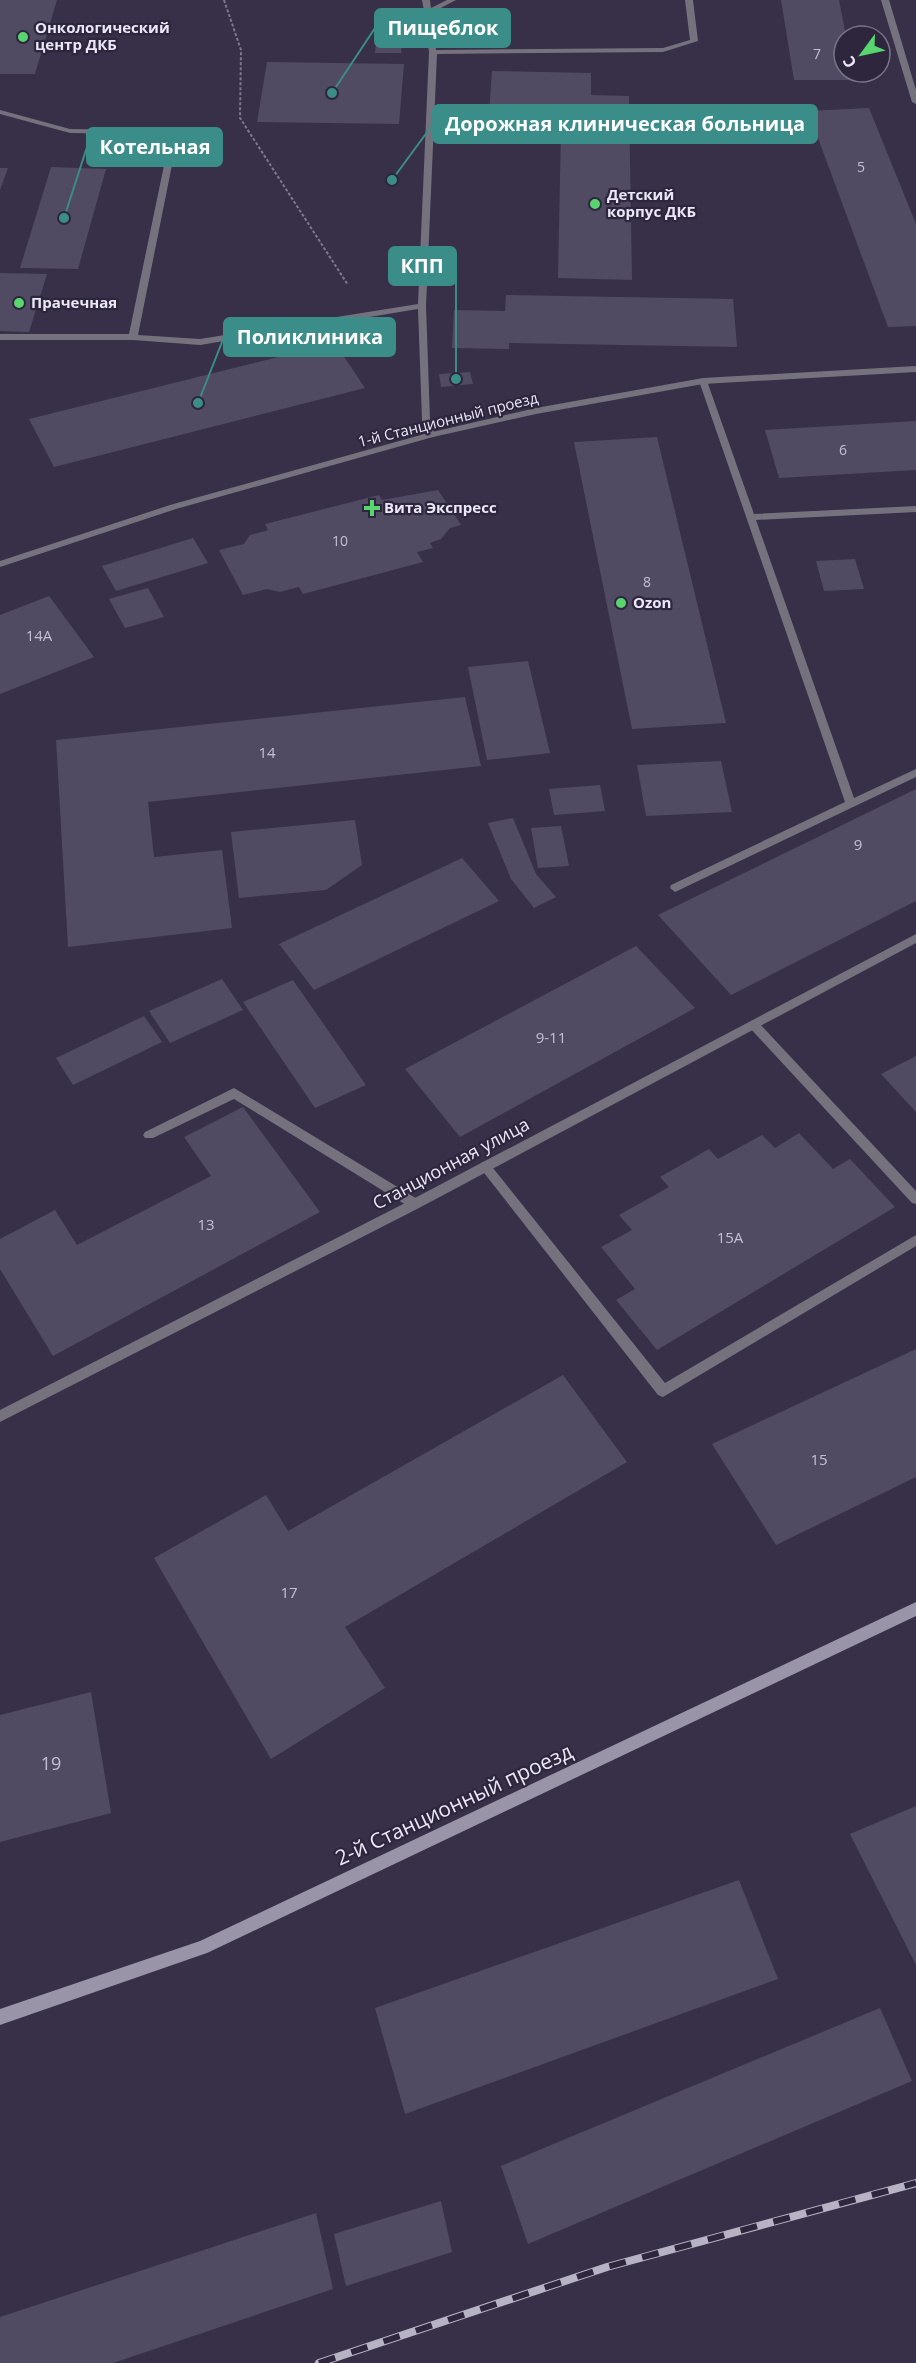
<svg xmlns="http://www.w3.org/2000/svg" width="916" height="2363" font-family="'Open Sans',sans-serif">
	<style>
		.building { fill: #514a63 }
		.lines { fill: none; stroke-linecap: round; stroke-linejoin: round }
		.path { stroke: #7e788d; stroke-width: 2; stroke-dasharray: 3 2; stroke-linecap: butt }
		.service { fill: #75727e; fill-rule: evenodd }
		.minor { fill: #75727e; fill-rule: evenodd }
		.secondary { fill: #9994a7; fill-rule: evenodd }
		.rail-casing { stroke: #b7b2c4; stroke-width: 8 }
		.rail { stroke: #2d263d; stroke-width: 6; stroke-dasharray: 17; stroke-linecap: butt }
		.poi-dot { fill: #59d56f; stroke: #2d263d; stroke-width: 2 }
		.labels { text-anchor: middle; stroke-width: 4.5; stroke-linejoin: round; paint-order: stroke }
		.far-number-label { font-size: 14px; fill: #c4c0d2 }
		.far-poi-label { font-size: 15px; font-weight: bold; fill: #ebe7f7; stroke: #2d263d; text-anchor: start }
		.far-street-label { font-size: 15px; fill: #ebe7f7; stroke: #2d263d }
		.number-label { font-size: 15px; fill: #c4c0d2 }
		.street-label { font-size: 18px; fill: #ebe7f7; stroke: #2d263d }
		.near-number-label { font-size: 18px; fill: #c4c0d2 }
		.near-street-label { font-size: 21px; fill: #ebe7f7; stroke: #2d263d }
		.leader { fill: none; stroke: #3b8d89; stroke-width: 2 }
		.callout-dot { fill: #3b8d89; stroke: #2d263d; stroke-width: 2 }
		.callout { fill: #3b8d89; stroke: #3b8d89; stroke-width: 2 }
		.callout-label { font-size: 20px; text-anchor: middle; font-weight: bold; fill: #fff }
	</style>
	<rect width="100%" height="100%" fill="#373048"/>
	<g class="building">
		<path d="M0,0H57L35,74H0Z"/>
		<path d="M781,0H839L846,36L844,72H853L855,80H794Z"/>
		<path d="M377,35L403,36L401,53H375Z"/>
		<path d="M267,62L404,64L399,124L257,122Z"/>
		<path d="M492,71L591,73V95L629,96L632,280L558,278L561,130L488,128Z"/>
		<path d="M869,108L916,224V326L888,327L808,111Z"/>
		<path d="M51,167L106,169L78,269L20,268Z"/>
		<path d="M0,168H8L0,190Z"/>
		<path d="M0,273L47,274L29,332L0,331Z"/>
		<path d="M506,295L733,299L737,347L509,343V349L452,348L454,310L505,311Z"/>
		<path d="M335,343L365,388L54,467L29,419Z"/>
		<path d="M470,372L473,384L441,387L439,374Z"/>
		<path d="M916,421V470L779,478L765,430Z"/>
		<path d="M657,437L726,723L632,729L574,442Z"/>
		<path d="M438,490L461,525L450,528L441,539L430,543L433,548L417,552L423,562L303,594L299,587L280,592L267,589L243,595L219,550L244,544L250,535L268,530L265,524L379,495L382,500Z"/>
		<path d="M193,538L208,563L116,591L102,566Z"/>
		<path d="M855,559L864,589L824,591L816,561Z"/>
		<path d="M148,588L164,617L125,628L109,599Z"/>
		<path d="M49,596L94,657L0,694V615Z"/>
		<path d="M528,661L550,753L487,760L468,667Z"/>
		<path d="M465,697L481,766L148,802L154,857L222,850L232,928L68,947L56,740Z"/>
		<path d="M721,761L732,812L646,816L637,765Z"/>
		<path d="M600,785L605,811L554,815L549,789Z"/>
		<path d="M916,789V901L731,995L658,915Z"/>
		<path d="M513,818L536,874L556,897L534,908L511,879L488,823Z"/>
		<path d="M355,820L362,865L326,890L239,898L231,832Z"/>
		<path d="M561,826L569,866L538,868L531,828Z"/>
		<path d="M462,858L499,901L314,990L279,944Z"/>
		<path d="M636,946L695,1008L460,1137L405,1069Z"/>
		<path d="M222,979L243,1010L170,1043L149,1011Z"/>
		<path d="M293,980L366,1085L315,1108L243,1002Z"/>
		<path d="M144,1016L162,1042L73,1085L56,1058Z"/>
		<path d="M916,1056V1112L881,1074Z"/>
		<path d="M243,1107L320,1212L53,1356L0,1269V1239L55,1210L77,1245L211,1176L184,1137Z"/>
		<path d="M799,1133L833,1169L850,1159L895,1207L657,1350L616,1300L635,1289L601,1247L632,1230L619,1215L669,1187L660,1177L709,1149L718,1159L762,1135L775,1148Z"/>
		<path d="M916,1349V1477L776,1545L712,1444Z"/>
		<path d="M563,1375L627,1462L345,1627L385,1688L271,1759L154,1558L266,1495L288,1531Z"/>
		<path d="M91,1692L111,1813L0,1842V1715Z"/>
		<path d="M916,1806V1965L850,1834Z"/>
		<path d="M739,1880L778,1979L405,2114L375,2008Z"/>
		<path d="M880,2008L912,2081L528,2244L501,2166Z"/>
		<path d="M441,2201L452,2252L346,2286L334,2234Z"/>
		<path d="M316,2213L333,2289L113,2363H0V2317Z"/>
	</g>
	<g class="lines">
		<path class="path" d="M224,0L241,50L240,118L348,285"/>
		<g class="service">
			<path d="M422,0H430L431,8L447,0H456L431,13L436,50L663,48L690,40L685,0H693L698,41L663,52L437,54L426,306L430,420L435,435L434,437H428L422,420L418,309L200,345L133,340H0V334H129L167,151L146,134L70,133L0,114V110L70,129L148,130L175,150L138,335L200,339L418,304L429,52L424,15L422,13L424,11Z"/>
			<path d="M703,378L707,381L754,514L916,506V512L756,520L854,798L916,769V777L675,892L670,888L671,885L845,802L699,381Z"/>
			<path d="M753,1020L757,1021L916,1191V1204L912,1203L749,1027L747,1024Z"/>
			<path d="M234,1088L419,1200L421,1204L419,1208H411L234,1099L153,1138H145L143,1135L145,1132Z"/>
			<path d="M485,1161L489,1163L665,1383L916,1235V1246L663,1397L658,1395L481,1169L479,1166L481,1163Z"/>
		</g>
		<g class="minor">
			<path d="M881,0H889L916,90V104L912,102Z"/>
			<path d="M916,366V372L703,384L536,414L433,437L176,509L0,567V561L170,505L428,433L536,408L703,378Z"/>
			<path d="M916,934V943L419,1208L0,1422V1410L411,1200Z"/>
		</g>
		<path class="secondary" d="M916,1602V1616L207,1953L0,2025V2009L200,1941Z"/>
		<g class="rail-casing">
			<path id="rail" d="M319,2363L607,2267L916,2183"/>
		</g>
		<use href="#rail" class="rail"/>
	</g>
	<g class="poi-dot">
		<circle cx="23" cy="37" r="6"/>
		<circle cx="595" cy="204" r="6"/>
		<circle cx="19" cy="303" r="6"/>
		<path d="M369 499h6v6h6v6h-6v6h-6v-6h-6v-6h6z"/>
		<circle cx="621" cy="603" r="6"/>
	</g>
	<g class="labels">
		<g class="far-number-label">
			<text x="817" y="59">7</text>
			<text x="861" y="172">5</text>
			<text x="843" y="455">6</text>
			<text x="340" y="546">10</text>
			<text x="647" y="587">8</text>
		</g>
		<g class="far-poi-label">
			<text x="35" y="33">Онкологический<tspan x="35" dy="17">центр ДКБ</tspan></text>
			<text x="607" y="200">Детский<tspan x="607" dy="17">корпус ДКБ</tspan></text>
			<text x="31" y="308">Прачечная</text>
			<text x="384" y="513">Вита Экспресс</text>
			<text x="633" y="608">Ozon</text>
		</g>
		<g class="far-street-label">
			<text transform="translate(448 420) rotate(-14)" y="5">1-й Станционный проезд</text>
		</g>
		<g class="number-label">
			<text x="39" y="641">14А</text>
			<text x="267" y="758">14</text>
			<text x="858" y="850">9</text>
			<text x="551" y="1043">9-11</text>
			<text x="206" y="1230">13</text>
			<text x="730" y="1243">15А</text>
			<text x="819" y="1465">15</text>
			<text x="289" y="1598">17</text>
		</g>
		<g class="street-label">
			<text transform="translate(451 1164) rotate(-28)" y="6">Станционная улица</text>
		</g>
		<g class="near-number-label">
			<text x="51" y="1770">19</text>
		</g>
		<g class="near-street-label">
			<text transform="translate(454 1805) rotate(-25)" y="7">2-й Станционный проезд</text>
		</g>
	</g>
	<path class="leader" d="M332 93L375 28M392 180L433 124M64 218L87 147M456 379L456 266M198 403L224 337"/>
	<g class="callout-dot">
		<circle cx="332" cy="93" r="6"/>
		<circle cx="392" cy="180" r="6"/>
		<circle cx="64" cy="218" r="6"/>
		<circle cx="456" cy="379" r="6"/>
		<circle cx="198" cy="403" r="6"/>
	</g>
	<g class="callout">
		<rect x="375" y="9" width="135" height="38" rx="6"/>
		<rect x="433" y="105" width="384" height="38" rx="6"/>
		<rect x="87" y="128" width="135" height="38" rx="6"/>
		<rect x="389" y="247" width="67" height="38" rx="6"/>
		<rect x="224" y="318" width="171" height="38" rx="6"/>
	</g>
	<g class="callout-label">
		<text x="443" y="35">Пищеблок</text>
		<text x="625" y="131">Дорожная клиническая больница</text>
		<text x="155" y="154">Котельная</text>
		<text x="422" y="273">КПП</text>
		<text x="310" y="344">Поликлиника</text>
	</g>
	<g transform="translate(862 54) rotate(237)"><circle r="28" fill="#2d263d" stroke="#797387" stroke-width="1.5"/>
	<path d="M0-4.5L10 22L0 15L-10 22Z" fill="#59d56f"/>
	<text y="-9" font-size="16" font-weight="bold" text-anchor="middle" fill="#ebe7f7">С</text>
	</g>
</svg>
